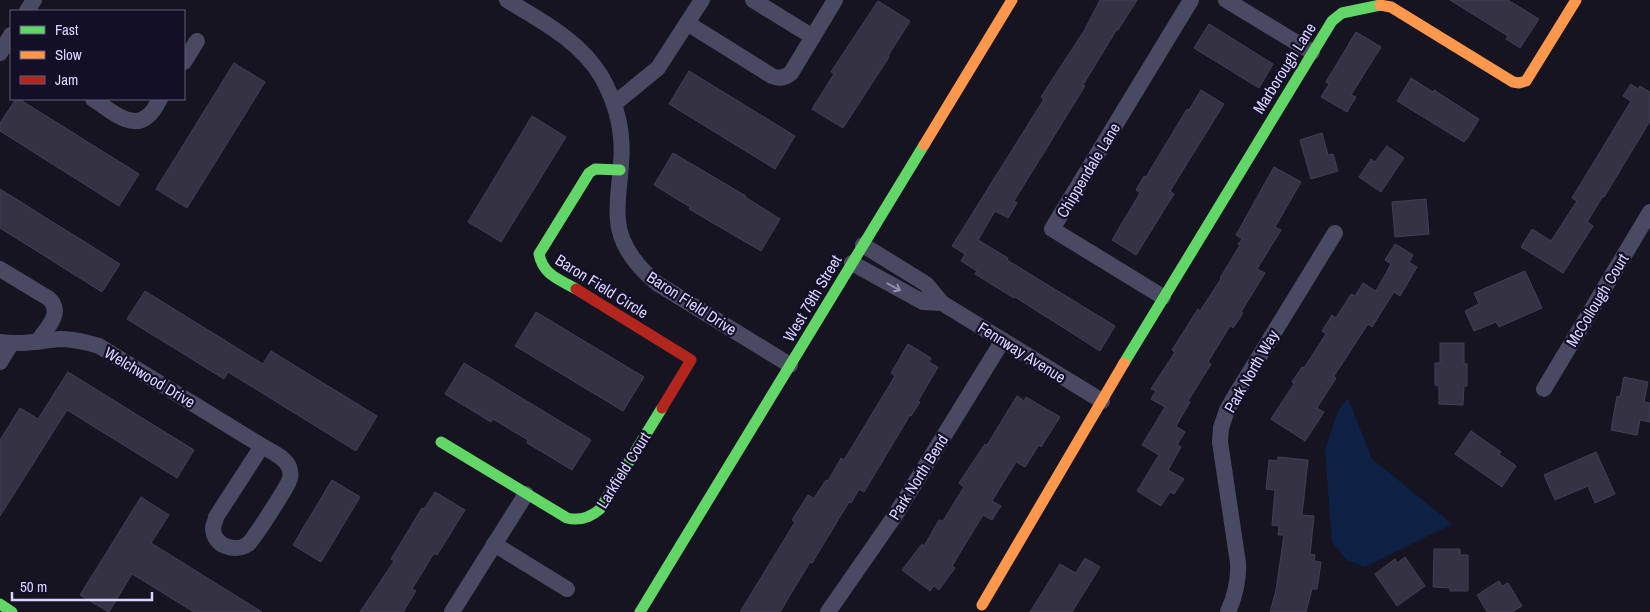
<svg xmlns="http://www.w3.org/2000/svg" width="1650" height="612" font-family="'Archivo Narrow',sans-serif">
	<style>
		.water { fill: #0d2144 }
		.building { fill: #343243; stroke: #433f54 }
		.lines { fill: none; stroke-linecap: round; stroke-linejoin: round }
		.street { stroke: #4a4962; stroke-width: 16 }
		.fast { stroke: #63d668; stroke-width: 11 }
		.slow { stroke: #ff974d; stroke-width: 11 }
		.jam { stroke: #b3261e; stroke-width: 11 }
		.oneway { stroke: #928eb0 }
		.labels { text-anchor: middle; stroke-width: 4.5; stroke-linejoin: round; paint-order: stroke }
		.street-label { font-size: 16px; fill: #d9d4ff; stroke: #130f26 }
	</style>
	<rect width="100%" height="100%" fill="#161421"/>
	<path class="water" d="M1348,398L1372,459L1452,524L1365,567L1347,560L1332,542L1325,451L1338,411Z"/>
	<g class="building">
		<path d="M1100,0H1137L1118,30L1117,29L1083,85L1085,86L1014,201L1017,203L1008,218L995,211L978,240L1008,258L1007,260L1115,326L1100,351L1015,297L1014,298L975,274L977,271L961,261L965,254L952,246L1044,99L1041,97L1084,31Z"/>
		<path d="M1450,0H1508L1539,19L1520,48L1506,39L1508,36Z"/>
		<path d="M878,1L910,21L888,56L889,57L843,128L812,109L834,74L831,72Z"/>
		<path d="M1209,24L1273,64L1259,88L1194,48Z"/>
		<path d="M1356,32L1381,47L1351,95L1356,97L1347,112L1321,97L1329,84L1326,82Z"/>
		<path d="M234,63L265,82L187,208L156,189Z"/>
		<path d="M689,71L795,136L775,169L669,104Z"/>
		<path d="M1411,78L1433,92L1434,90L1479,119L1467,139H1466L1464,142L1397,101Z"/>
		<path d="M1631,84L1638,89L1640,86L1650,92V121L1604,197L1603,196L1587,222L1593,226L1563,273L1521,247L1532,229L1551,241L1577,201L1572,198L1631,101L1623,96Z"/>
		<path d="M1201,90L1224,104L1170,191L1174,194L1136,255L1112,240L1140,193L1136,190L1144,176L1146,177L1187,109L1189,110Z"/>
		<path d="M16,99H19L139,174L119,206L0,131V123Z"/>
		<path d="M532,116L566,137L501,242L468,222Z"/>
		<path d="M1322,133L1328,155L1333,154L1338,171L1311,179L1300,140Z"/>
		<path d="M1387,146L1404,158L1381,192L1359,177L1371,159L1375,162Z"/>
		<path d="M673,153L746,196L745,197L780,219L761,251L689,209L690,207L654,185Z"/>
		<path d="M1274,167L1301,182L1275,227L1281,230L1257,269L1265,273L1241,312L1243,313L1233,328L1230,326L1208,362L1211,364L1188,401L1190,402L1176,426L1185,432L1177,445L1181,447L1168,470L1184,479L1174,494L1170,492L1161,506L1137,491L1159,455L1142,445L1165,407L1151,399L1156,391L1151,389L1175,352L1172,350L1198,309L1200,311L1221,279L1220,278L1240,245L1238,244L1242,239L1236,235Z"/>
		<path d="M0,189L120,264L102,292L0,228Z"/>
		<path d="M1426,199L1429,234L1395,237L1392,202Z"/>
		<path d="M1395,244L1413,255L1409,262L1417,267L1400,296L1394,292L1372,327L1368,324L1334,376L1336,378L1317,408L1324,412L1305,441L1271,419L1294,384L1292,382L1302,367L1304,368L1326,334L1322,331L1332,315L1336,318L1351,294L1355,296L1363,283L1376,291L1391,264L1385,260Z"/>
		<path d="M1525,271L1542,308L1499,327L1496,322L1474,331L1465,311L1479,304L1474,293Z"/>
		<path d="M145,291L263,364L271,351L377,416L356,451L228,372L224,379L127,319Z"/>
		<path d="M536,312L644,377L623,411L515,346Z"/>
		<path d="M1440,343H1464V364H1467V386H1464L1463,405L1439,404V386L1435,385V363H1440Z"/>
		<path d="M908,344L931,358L929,362L938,367L918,401L920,402L911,416L910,415L864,492L859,489L851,503L849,502L812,563L810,562L780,612H740L795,522L792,520L808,495L814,498L826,480L828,481L841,458L844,460L895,376L891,373Z"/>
		<path d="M464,363L591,440L572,470L527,443L528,440L493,419L491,422L445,394Z"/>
		<path d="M68,372L194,450L177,478L67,410L0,516V440L20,408L38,419Z"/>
		<path d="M1624,377L1648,382L1644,402L1650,403V422L1640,420L1637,435L1611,430L1617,396L1620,397Z"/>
		<path d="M1017,396L1024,401L1026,397L1060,417L1041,447L1039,445L1025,467L1016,462L992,501L1001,506L992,520L983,515L952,566L955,568L939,590L934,586L930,591L902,570L922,544L924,546L939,520L943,521L964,487L959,483L985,444L987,445Z"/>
		<path d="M1471,431L1501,452L1499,454L1516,466L1502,487L1455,454Z"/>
		<path d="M1596,452L1615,494L1595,503L1588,486L1555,500L1544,475Z"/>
		<path d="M1278,457L1308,460L1302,515L1314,516L1310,554L1315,555L1314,561L1321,562L1317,589H1312L1306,612H1270L1276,590L1284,535H1278L1279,526L1272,525L1275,490L1266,489L1269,460L1278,461Z"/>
		<path d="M332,480L360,497L321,562L293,545Z"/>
		<path d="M435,492L465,510L437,555L434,553L412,589L416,591L403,612H360L394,561L391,559L422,508L424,509Z"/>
		<path d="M141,497L169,515L151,543L262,612H194L132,574L109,612L80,595Z"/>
		<path d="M1434,549H1460V555H1468V591H1450V588L1433,587Z"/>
		<path d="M1405,557L1425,586L1397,606L1375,574L1395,559L1397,563Z"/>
		<path d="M1085,558L1100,567L1072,612H1030L1060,564L1076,573Z"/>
		<path d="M1499,581L1502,586L1508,583L1522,606L1512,612H1487L1477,595Z"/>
	</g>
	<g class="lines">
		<g class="street">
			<path d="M507,0C541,21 579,40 601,76C616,102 624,133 621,164C620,182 616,202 618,221C620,246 639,269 658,284L790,365"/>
			<path d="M702,0L687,23L772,76C779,79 785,78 791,73L835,0"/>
			<path d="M753,0L813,37"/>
			<path d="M1226,0L1312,52"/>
			<path d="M27,11L34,0"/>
			<path d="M0,53L11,35"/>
			<path d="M184,62L197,41"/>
			<path d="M93,99C109,109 132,132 149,115C154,111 157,104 160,99"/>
			<path d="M614,104L658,68L687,23"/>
			<path d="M863,245L926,284L942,303L1102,401"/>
			<path d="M852,263L923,302L942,303"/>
			<path d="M0,269L48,298C65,312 46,329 37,342"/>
			<path d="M1163,297L1052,229L1191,0"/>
			<path d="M0,342C24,345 37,341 60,339C74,339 86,342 99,346L262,446"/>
			<path d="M0,362L11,344"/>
			<path d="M1544,389L1650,212"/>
			<path d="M262,446C270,451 285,457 289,467C290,470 291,475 290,478C289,485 253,540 248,544C235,553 213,546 213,528C213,525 216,521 216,517Z"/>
			<path d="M494,544L567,589"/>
			<path d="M452,612L526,494"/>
			<path d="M828,612L894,517L1003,340"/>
			<path d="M1228,612C1235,596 1239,581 1238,563L1220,442L1221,428L1227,410L1235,396L1335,233"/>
		</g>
		<g class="fast">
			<path d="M576,289C559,279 543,275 539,254L589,173L595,169L620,170"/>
			<path d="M1124,363L1332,21L1342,13L1380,5"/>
			<path d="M441,442L567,518C580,521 590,518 600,509L662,408"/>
			<path d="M0,604L12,612"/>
			<path d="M640,612L924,145"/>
		</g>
		<g class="slow">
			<path d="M1380,5L1391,7L1513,82L1519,83L1526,81L1576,0"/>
			<path d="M924,145L1012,0"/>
			<path d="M982,605L1124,363"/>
		</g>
		<path class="jam" d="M576,289L691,360L662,408"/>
	</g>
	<defs><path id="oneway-shaft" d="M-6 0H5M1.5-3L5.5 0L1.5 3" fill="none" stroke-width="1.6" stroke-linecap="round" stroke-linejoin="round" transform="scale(1.25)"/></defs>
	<use class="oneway" href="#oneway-shaft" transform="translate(894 287) rotate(29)"/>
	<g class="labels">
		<g class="street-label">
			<text transform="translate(1284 68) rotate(-58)" y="6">Marborough Lane</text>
			<text transform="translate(1088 170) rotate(-59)" y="6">Chippendale Lane</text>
			<text transform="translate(602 286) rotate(32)" y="6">Baron Field Circle</text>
			<text transform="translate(812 298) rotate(-59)" y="6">West 79th Street</text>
			<text transform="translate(1597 300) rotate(-59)" y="6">McCollough Court</text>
			<text transform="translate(692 303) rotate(33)" y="6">Baron Field Drive</text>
			<text transform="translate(1022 352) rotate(32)" y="6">Fennway Avenue</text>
			<text transform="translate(1251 371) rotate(-60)" y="6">Park North Way</text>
			<text transform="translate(150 377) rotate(31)" y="6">Welchwood Drive</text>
			<text transform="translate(623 470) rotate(-58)" y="6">Larkfield Court</text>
			<text transform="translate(918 477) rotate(-58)" y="6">Park North Bend</text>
		</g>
	</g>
	<rect x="10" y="10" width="175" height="90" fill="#130f26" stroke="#625e7d"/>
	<rect x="20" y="26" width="25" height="8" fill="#63d668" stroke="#625e7d"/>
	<text x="55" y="35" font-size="15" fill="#d9d4ff">Fast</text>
	<rect x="20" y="51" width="25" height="8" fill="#ff974d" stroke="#625e7d"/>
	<text x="55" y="60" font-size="15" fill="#d9d4ff">Slow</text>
	<rect x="20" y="76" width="25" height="8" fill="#b3261e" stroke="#625e7d"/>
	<text x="55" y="85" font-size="15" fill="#d9d4ff">Jam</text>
	<path d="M12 592v8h140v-8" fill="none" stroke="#d9d4ff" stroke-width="2.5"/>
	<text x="20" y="592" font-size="15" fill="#d9d4ff" stroke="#130f26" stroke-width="4" paint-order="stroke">50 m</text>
</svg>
